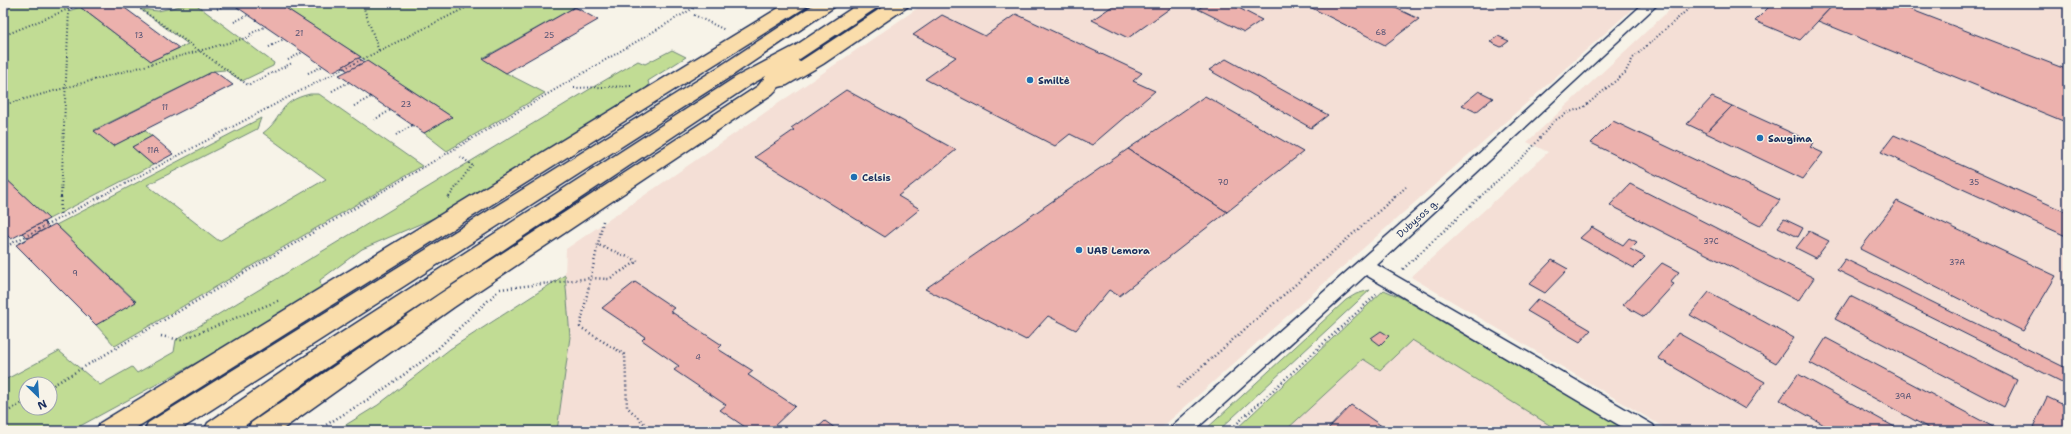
<svg xmlns="http://www.w3.org/2000/svg" width="2071" height="434" font-family="'Shantell Sans',sans-serif">
	<style>
		.built { fill: #f4dfd6 }
		.green { fill: #c1dc94; stroke: #6e8679; fill-rule: evenodd }
		.building { fill: #ecb1ad; stroke: #1b2f5e }
		.lines { fill: none; stroke-linecap: round; stroke-linejoin: round }
		.minor-casing { stroke: #1b2f5e; stroke-width: 3 }
		.trunk-casing { stroke: #1b2f5e; stroke-width: 3 }
		.path-far1 { stroke: #1b2f5e; stroke-width: 2; stroke-dasharray: 1 2.5; stroke-linecap: butt }
		.path { stroke: #1b2f5e; stroke-width: 2.5; stroke-dasharray: 1 3; stroke-linecap: butt }
		.minor { fill: #f7f3e8; fill-rule: evenodd }
		.trunk { fill: #faddab; fill-rule: evenodd }
		.poi-dot { fill: #1f6fb2; stroke: #f7f3e8; stroke-width: 1.5 }
		.labels { text-anchor: middle; stroke-width: 3; stroke-linejoin: round; paint-order: stroke }
		.number-label { font-size: 8px; fill: #4f5072 }
		.poi-label { font-size: 10px; font-weight: bold; fill: #1b2f5e; stroke: #f7f3e8; text-anchor: start }
		.street-label { font-size: 10px; fill: #1b2f5e; stroke: #f7f3e8 }
	</style>
	<rect width="100%" height="100%" fill="#f7f3e8"/>
	<filter id="ink" filterUnits="userSpaceOnUse"><feTurbulence type="fractalNoise" baseFrequency=".025" numOctaves="2"/><feDisplacementMap in="SourceGraphic" scale="8" xChannelSelector="R" yChannelSelector="G"/><feConvolveMatrix kernelMatrix="1 2 1 2 8 2 1 2 1" color-interpolation-filters="sRGB"/></filter>
	<g filter="url(#ink)">
		<g class="built">
			<path d="M925,3H1639L1158,431H557L570,337L565,275L566,249Z"/>
			<path d="M1677,3H2068V431H1670L1411,277L1548,152L1527,142Z"/>
			<path d="M1398,300L1616,431H1260Z"/>
		</g>
		<g class="green">
			<path d="M3,3H75L66,7L69,11L80,7L151,61L188,44L140,9L158,11L194,3L274,63L273,66L242,81L225,70L214,71L94,130L113,146L144,130L152,136L132,147L153,165L49,219L3,176Z"/>
			<path d="M278,3H575V7L483,58L506,73L545,93L447,151L424,133L452,117Z"/>
			<path d="M672,50L686,57L648,81L649,85L645,89L457,208L362,249L320,280L321,288L282,316L71,431H3V381L59,351L100,385L132,367L137,373L174,352L176,340L595,86L638,61L645,64ZM26,384H50V408H26Z"/>
			<path d="M310,94H319L422,166L115,346L96,325L136,301L56,225L261,118L257,129L147,185L219,241L326,179L263,133C285,117 276,102 310,94Z"/>
			<path d="M565,275L570,337L557,431H336L378,405L450,349Z"/>
			<path d="M1370,290L1218,431H1204L1346,300L1356,294Z"/>
			<path d="M1384,290L1400,297L1629,431H1559L1412,340L1380,370L1363,359L1285,431H1234Z"/>
		</g>
		<g class="building">
			<path d="M88,3H118L179,48L151,61L80,7Z"/>
			<path d="M231,3H278L361,57L332,72Z"/>
			<path d="M1117,3H1163L1172,7L1128,38L1092,20Z"/>
			<path d="M1207,3H1229L1262,20L1244,32L1198,9Z"/>
			<path d="M1302,3H1385L1419,19L1385,45Z"/>
			<path d="M1773,3H1831L1834,4L1800,40L1755,21Z"/>
			<path d="M1835,3H1894L2068,70V123L1818,21Z"/>
			<path d="M575,7L598,20L506,73L483,59Z"/>
			<path d="M1016,14L1142,73L1133,81L1155,91L1092,145L1070,134L1055,146L925,79L956,57L913,35L942,15L985,36Z"/>
			<path d="M1498,36L1509,41L1501,47L1490,42Z"/>
			<path d="M358,58L365,62L348,71L342,67Z"/>
			<path d="M1226,59L1328,115L1311,128L1209,70Z"/>
			<path d="M367,61L452,117L424,133L339,75Z"/>
			<path d="M214,71L233,85L113,146L94,131Z"/>
			<path d="M846,90L956,150L898,196L920,209L885,237L755,157L794,130L791,128Z"/>
			<path d="M1479,91L1493,98L1476,112L1462,105Z"/>
			<path d="M1205,96L1303,152L1227,212L1128,149Z"/>
			<path d="M1712,97L1732,106L1706,133L1687,124Z"/>
			<path d="M1732,106L1814,143L1810,147L1823,153L1803,179L1706,133Z"/>
			<path d="M1613,121L1780,200L1760,226L1591,143Z"/>
			<path d="M1894,135L2068,213V237L1881,152Z"/>
			<path d="M152,136L173,154L153,165L132,147Z"/>
			<path d="M1128,149L1227,212L1119,296L1109,290L1076,330L1048,316L1026,340L925,289Z"/>
			<path d="M3,176L49,219L11,239L3,231Z"/>
			<path d="M1630,184L1814,278L1798,301L1610,205Z"/>
			<path d="M1897,201L2056,276L2023,331L1860,249Z"/>
			<path d="M1784,219L1803,228L1798,237L1778,227Z"/>
			<path d="M44,222L49,227L28,238L22,233Z"/>
			<path d="M55,224L56,225L136,302L96,325L16,245Z"/>
			<path d="M1592,227L1623,245L1629,238L1637,242L1630,249L1645,257L1634,268L1580,238Z"/>
			<path d="M1809,231L1829,241L1816,258L1796,248Z"/>
			<path d="M1845,259L2068,369V385L1837,270Z"/>
			<path d="M1552,260L1568,269L1545,293L1529,284Z"/>
			<path d="M1662,263L1679,272L1670,282L1674,284L1644,317L1623,305Z"/>
			<path d="M635,282L674,308L670,311L722,345L718,349L753,371L748,375L795,406L769,431H751L720,410L726,405L674,370L679,366L642,340L645,337L602,308Z"/>
			<path d="M1709,292L1794,338L1776,363L1690,315Z"/>
			<path d="M1850,296L2017,380L2004,407L1835,319Z"/>
			<path d="M1538,299L1591,330L1580,342L1527,311Z"/>
			<path d="M1381,331L1389,336L1380,345L1371,338Z"/>
			<path d="M1678,333L1765,382L1745,409L1658,358Z"/>
			<path d="M1826,338L1997,429L1996,431H1934L1810,363Z"/>
			<path d="M1798,374L1902,431H1835L1780,400Z"/>
			<path d="M2047,397L2068,407V431H2042L2033,427Z"/>
			<path d="M1351,405L1389,431H1326Z"/>
			<path d="M825,421L839,431H814Z"/>
		</g>
		<g class="lines">
			<g class="minor-casing">
				<path id="minor" d="M1644,3H1659L1377,265L1653,425L1656,431H1629L1366,275L1194,431H1170L1173,425L1429,199Z"/>
			</g>
			<g class="trunk-casing">
				<g id="trunk">
					<path d="M787,3H809L806,7L131,431H96L100,423Z"/>
					<path d="M816,3H837L834,7L733,75L178,431H144L148,423L719,67Z"/>
					<path d="M860,3H881L878,7L798,60L799,62L889,3H910L907,7L823,64L787,85L779,87L772,94L454,307L280,431H247L251,423L438,295L758,86L766,76L750,85L316,375L237,431H204L208,423L298,361L736,77L795,46Z"/>
				</g>
			</g>
			<g class="path-far1">
				<path d="M132,3L248,85L292,63"/>
				<path d="M362,3L379,51"/>
				<path d="M217,9L230,3"/>
				<path d="M694,15L725,30"/>
				<path d="M234,22L248,15"/>
				<path d="M250,34L266,26"/>
				<path d="M3,36L83,3"/>
				<path d="M269,47L284,39"/>
				<path d="M288,60L303,52"/>
				<path d="M308,73L323,66"/>
				<path d="M574,88L632,86"/>
				<path d="M332,91L349,82"/>
				<path d="M3,105L253,36"/>
				<path d="M354,106L371,97"/>
				<path d="M374,120L391,110"/>
				<path d="M396,135L413,125"/>
				<path d="M61,197L69,9"/>
				<path d="M100,197L319,81L475,3"/>
				<path d="M373,197L702,3"/>
				<path d="M449,197L472,165L460,156"/>
				<path d="M1395,197L1406,187"/>
				<path d="M1480,197L1530,150L1554,121L1567,113L1584,107L1625,73L1633,58L1695,3"/>
			</g>
			<g class="path">
				<path d="M448,198L450,196"/>
				<path d="M60,218L61,196"/>
				<path d="M603,221L580,327L625,355L627,407L652,431"/>
				<path d="M3,248L102,196"/>
				<path d="M1403,269L1481,196"/>
				<path d="M500,289L591,278L609,279L638,261L598,245"/>
				<path d="M161,336L181,340L280,300"/>
				<path d="M50,387L375,196"/>
				<path d="M1178,388L1396,196"/>
				<path d="M3,414L26,401"/>
				<path d="M316,431L377,394L431,355L498,291"/>
				<path d="M1229,431L1378,293"/>
			</g>
			<use href="#minor" class="minor"/>
			<use href="#trunk" class="trunk"/>
		</g>
	</g>
	<g class="poi-dot">
		<circle cx="1030" cy="80" r="4"/>
		<circle cx="1760" cy="138" r="4"/>
		<circle cx="854" cy="177" r="4"/>
		<circle cx="1079" cy="250" r="4"/>
	</g>
	<g class="labels">
		<g class="number-label">
			<text x="1381" y="35">68</text>
			<text x="299" y="36">21</text>
			<text x="139" y="38">13</text>
			<text x="549" y="38">25</text>
			<text x="406" y="107">23</text>
			<text x="165" y="110">11</text>
			<text x="153" y="153">11A</text>
			<text x="1223" y="185">70</text>
			<text x="1974" y="185">35</text>
			<text x="1711" y="244">37C</text>
			<text x="1957" y="265">37A</text>
			<text x="75" y="276">9</text>
			<text x="698" y="360">4</text>
			<text x="1903" y="399">39A</text>
		</g>
		<g class="poi-label">
			<text x="1038" y="84">Smiltė</text>
			<text x="1768" y="142">Saugima</text>
			<text x="862" y="181">Celsis</text>
			<text x="1087" y="254">UAB Lemora</text>
		</g>
		<g class="street-label">
			<text transform="translate(1417 218) rotate(-42)" y="4">Dubysos g.</text>
		</g>
	</g>
	<rect width="2071" height="434" fill="none" stroke="#f7f3e8" stroke-width="16"/>
	<rect x="8" y="8" width="2055" height="418" fill="none" stroke="#1b2f5e" stroke-width="1.5" filter="url(#ink)"/>
	<g transform="translate(38 396) rotate(155)"><circle r="19" fill="#f7f3e8" stroke="#9fa5b1"/>
	<path d="M0-3L7 15L0 10L-7 15Z" fill="#1f6fb2"/>
	<text y="-6" font-size="11" font-weight="bold" text-anchor="middle" fill="#1b2f5e">N</text>
	</g>
</svg>
